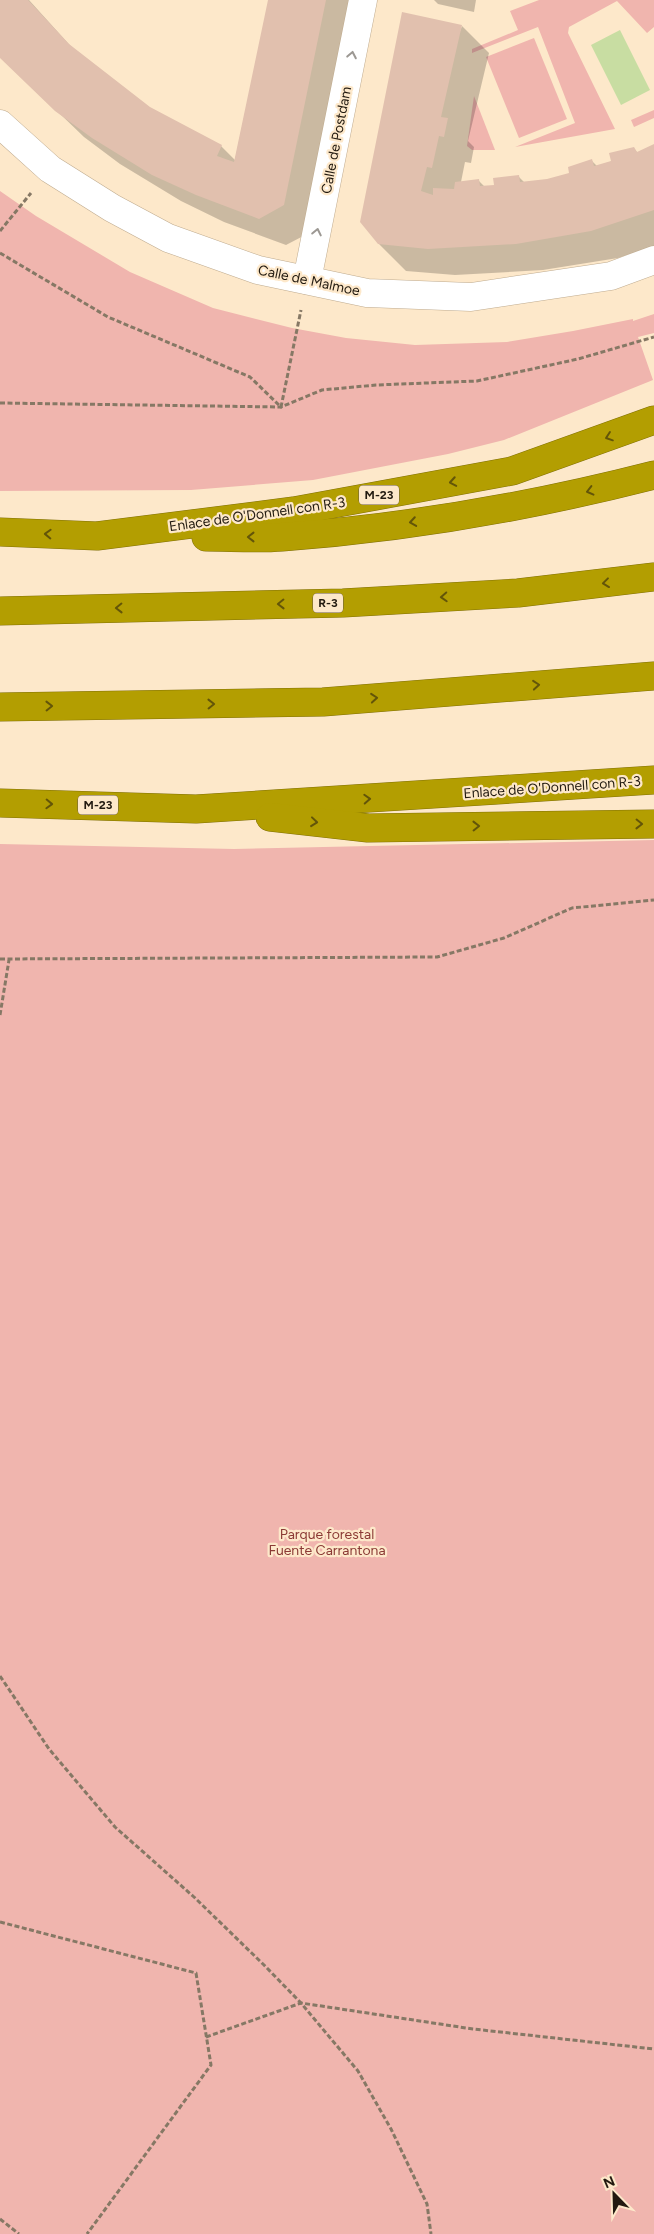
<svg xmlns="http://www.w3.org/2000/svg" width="654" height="2234" font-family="Figtree,sans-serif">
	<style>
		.green { fill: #f0b5ae }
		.water { fill: #c8dda2 }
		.shadow { fill: #0003 }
		.building { fill: #e1c0ae }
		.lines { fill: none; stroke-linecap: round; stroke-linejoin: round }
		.street-casing { stroke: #bfab8f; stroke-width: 29 }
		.highway-casing { stroke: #807006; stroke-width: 29 }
		.path { stroke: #867865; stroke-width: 3; stroke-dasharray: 5 2.5; stroke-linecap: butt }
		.street { stroke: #fff; stroke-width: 28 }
		.highway { stroke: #b39e01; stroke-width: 28 }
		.oneway { stroke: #9c9893 }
		.oneway2 { stroke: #635509 }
		.labels { text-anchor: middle; stroke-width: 4.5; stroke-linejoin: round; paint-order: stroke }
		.shield { fill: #fde8ca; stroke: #645848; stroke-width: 1 }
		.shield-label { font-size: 12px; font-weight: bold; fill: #221a10 }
		.street-label { font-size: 14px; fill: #221a10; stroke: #fde8ca }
		.park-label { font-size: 14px; fill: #8b3a35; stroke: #fde8ca }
	</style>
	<rect width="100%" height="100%" fill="#fde8ca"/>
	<g class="green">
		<path d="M539,0H654V27L647,33L617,1L569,27L568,33L615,129L515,147L575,123L538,27L472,53V49L518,30L510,11Z"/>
		<path d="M534,38L567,119L519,138L486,57Z"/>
		<path d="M474,96L495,150H472L467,146Z"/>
		<path d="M654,110V118L634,127L631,120Z"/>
		<path d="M0,191L36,216L130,272L213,308L292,328L346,338L415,345L507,342L573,331L633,319V321L654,314V333L638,337L653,380L504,440L448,454L313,480L191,490L0,491Z"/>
		<path d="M654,840V2234H0V844L234,849Z"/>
	</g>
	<path class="water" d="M620,30L650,90L621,105L591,45Z"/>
	<g class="shadow">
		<path d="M0,0H29L76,52L149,108L221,146L235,160L269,0H358L311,232L286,245L224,222L181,201L120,164L84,137L0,56Z"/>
		<path d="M434,0H476L474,12L438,4Z"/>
		<path d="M462,26L489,53L468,141L474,147L471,163L465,162L461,182L479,181L485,187H495L519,177L525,183L547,180L570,174L592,161L597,166L613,161L633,148L638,153L654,146V246L618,258L543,270L455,275L406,271L379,244Z"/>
	</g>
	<g class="building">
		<path d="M0,0H28L69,44L150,107L222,145L217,156L234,162L268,0H326L284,205L259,219L196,195L152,175L92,138L55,111L0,58Z"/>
		<path d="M402,12L462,25L441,117L448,118L444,137L439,136L432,168L427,167L421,191L433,195V188L454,189L455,182L479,179L480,186L494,185L493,178L519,175L520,182L547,179L569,173L568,167L592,159L594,166L611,161L609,153L634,147L637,152L654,144V210L591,231L516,244L428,249L378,244L360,222Z"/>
	</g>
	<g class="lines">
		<g class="street-casing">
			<g id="street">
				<path d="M0,124L50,169L112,208L168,238L258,270L367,293L471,297L611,276L654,260"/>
				<path d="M307,280L363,0"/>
			</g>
		</g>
		<g class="highway-casing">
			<g id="highway">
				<path d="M0,532L97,536L294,511L512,471L654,420"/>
				<path d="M206,537C231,537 257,539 282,537C407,528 533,506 654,475"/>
				<path d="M0,611L343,603L518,593L654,577"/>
				<path d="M0,707L323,702L654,676"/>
				<path d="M0,803L196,809L654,780"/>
				<path d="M270,817L368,828L654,824"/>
			</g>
		</g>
		<g class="path">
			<path d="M0,231L31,193"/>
			<path d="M0,253L108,317L250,377L281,407L301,310"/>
			<path d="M0,403L281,407L322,390L376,385L477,381L578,359L654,337"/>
			<path d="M0,959L437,957L504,938L572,908L654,900"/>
			<path d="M0,1015L9,960"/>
			<path d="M0,1676L49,1749L115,1827L194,1897L264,1965L301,2003L358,2071L391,2129L427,2204L431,2234"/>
			<path d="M0,1922L196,1973L211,2065L87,2234"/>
			<path d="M206,2037L301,2003L473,2029L654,2049"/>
			<path d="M0,2219L19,2234"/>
		</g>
		<use href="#street" class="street"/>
		<use href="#highway" class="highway"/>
	</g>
	<defs><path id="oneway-chevron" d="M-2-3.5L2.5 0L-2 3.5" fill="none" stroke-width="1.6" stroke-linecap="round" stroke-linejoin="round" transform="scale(1.25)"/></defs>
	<g class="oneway">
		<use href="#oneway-chevron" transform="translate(352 55) rotate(-79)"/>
		<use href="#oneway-chevron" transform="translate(317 232) rotate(-78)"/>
	</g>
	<g class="oneway2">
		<use href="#oneway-chevron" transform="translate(609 437) rotate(161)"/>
		<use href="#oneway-chevron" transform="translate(453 482) rotate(170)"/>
		<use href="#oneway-chevron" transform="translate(590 491) rotate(166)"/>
		<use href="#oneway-chevron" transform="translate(413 522) rotate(171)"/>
		<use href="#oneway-chevron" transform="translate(48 534) rotate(-178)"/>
		<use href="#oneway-chevron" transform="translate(251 537) rotate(-180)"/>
		<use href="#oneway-chevron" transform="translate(606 583) rotate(173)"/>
		<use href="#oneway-chevron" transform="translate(444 597) rotate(177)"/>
		<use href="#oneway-chevron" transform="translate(281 604) rotate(179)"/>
		<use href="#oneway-chevron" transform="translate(119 608) rotate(179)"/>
		<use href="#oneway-chevron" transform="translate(536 685) rotate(-5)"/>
		<use href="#oneway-chevron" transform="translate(374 698) rotate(-5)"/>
		<use href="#oneway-chevron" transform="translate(211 704) rotate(-1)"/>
		<use href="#oneway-chevron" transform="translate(49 706) rotate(-1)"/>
		<use href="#oneway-chevron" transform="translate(367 799) rotate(-3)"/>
		<use href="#oneway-chevron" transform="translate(49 804) rotate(2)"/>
		<use href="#oneway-chevron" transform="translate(314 822) rotate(6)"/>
		<use href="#oneway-chevron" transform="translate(639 824) rotate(1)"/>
		<use href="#oneway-chevron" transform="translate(476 826) rotate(-1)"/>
	</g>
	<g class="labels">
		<g class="shield">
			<rect x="359" y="485.5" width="40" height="19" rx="4"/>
			<rect x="313" y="593.5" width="30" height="19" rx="4"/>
			<rect x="78" y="795.5" width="40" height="19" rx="4"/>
		</g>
		<g class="shield-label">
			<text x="379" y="499">M-23</text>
			<text x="328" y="607">R-3</text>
			<text x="98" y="809">M-23</text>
		</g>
		<g class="street-label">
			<text transform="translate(336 140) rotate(-79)" y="5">Calle de Postdam</text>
			<text transform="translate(309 280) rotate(12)" y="5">Calle de Malmoe</text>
			<text transform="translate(257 514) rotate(-8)" y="5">Enlace de O'Donnell con R-3</text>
			<text transform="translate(552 787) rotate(-4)" y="5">Enlace de O'Donnell con R-3</text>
		</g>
		<g class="park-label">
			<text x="327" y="1539">Parque forestal<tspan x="327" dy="16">Fuente Carrantona</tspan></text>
		</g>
	</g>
	<g transform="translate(614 2194) rotate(337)" stroke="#fde8ca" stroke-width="4" paint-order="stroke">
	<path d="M0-4L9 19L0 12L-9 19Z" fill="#221a10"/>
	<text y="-8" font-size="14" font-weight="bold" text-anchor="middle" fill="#221a10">N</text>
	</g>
</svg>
